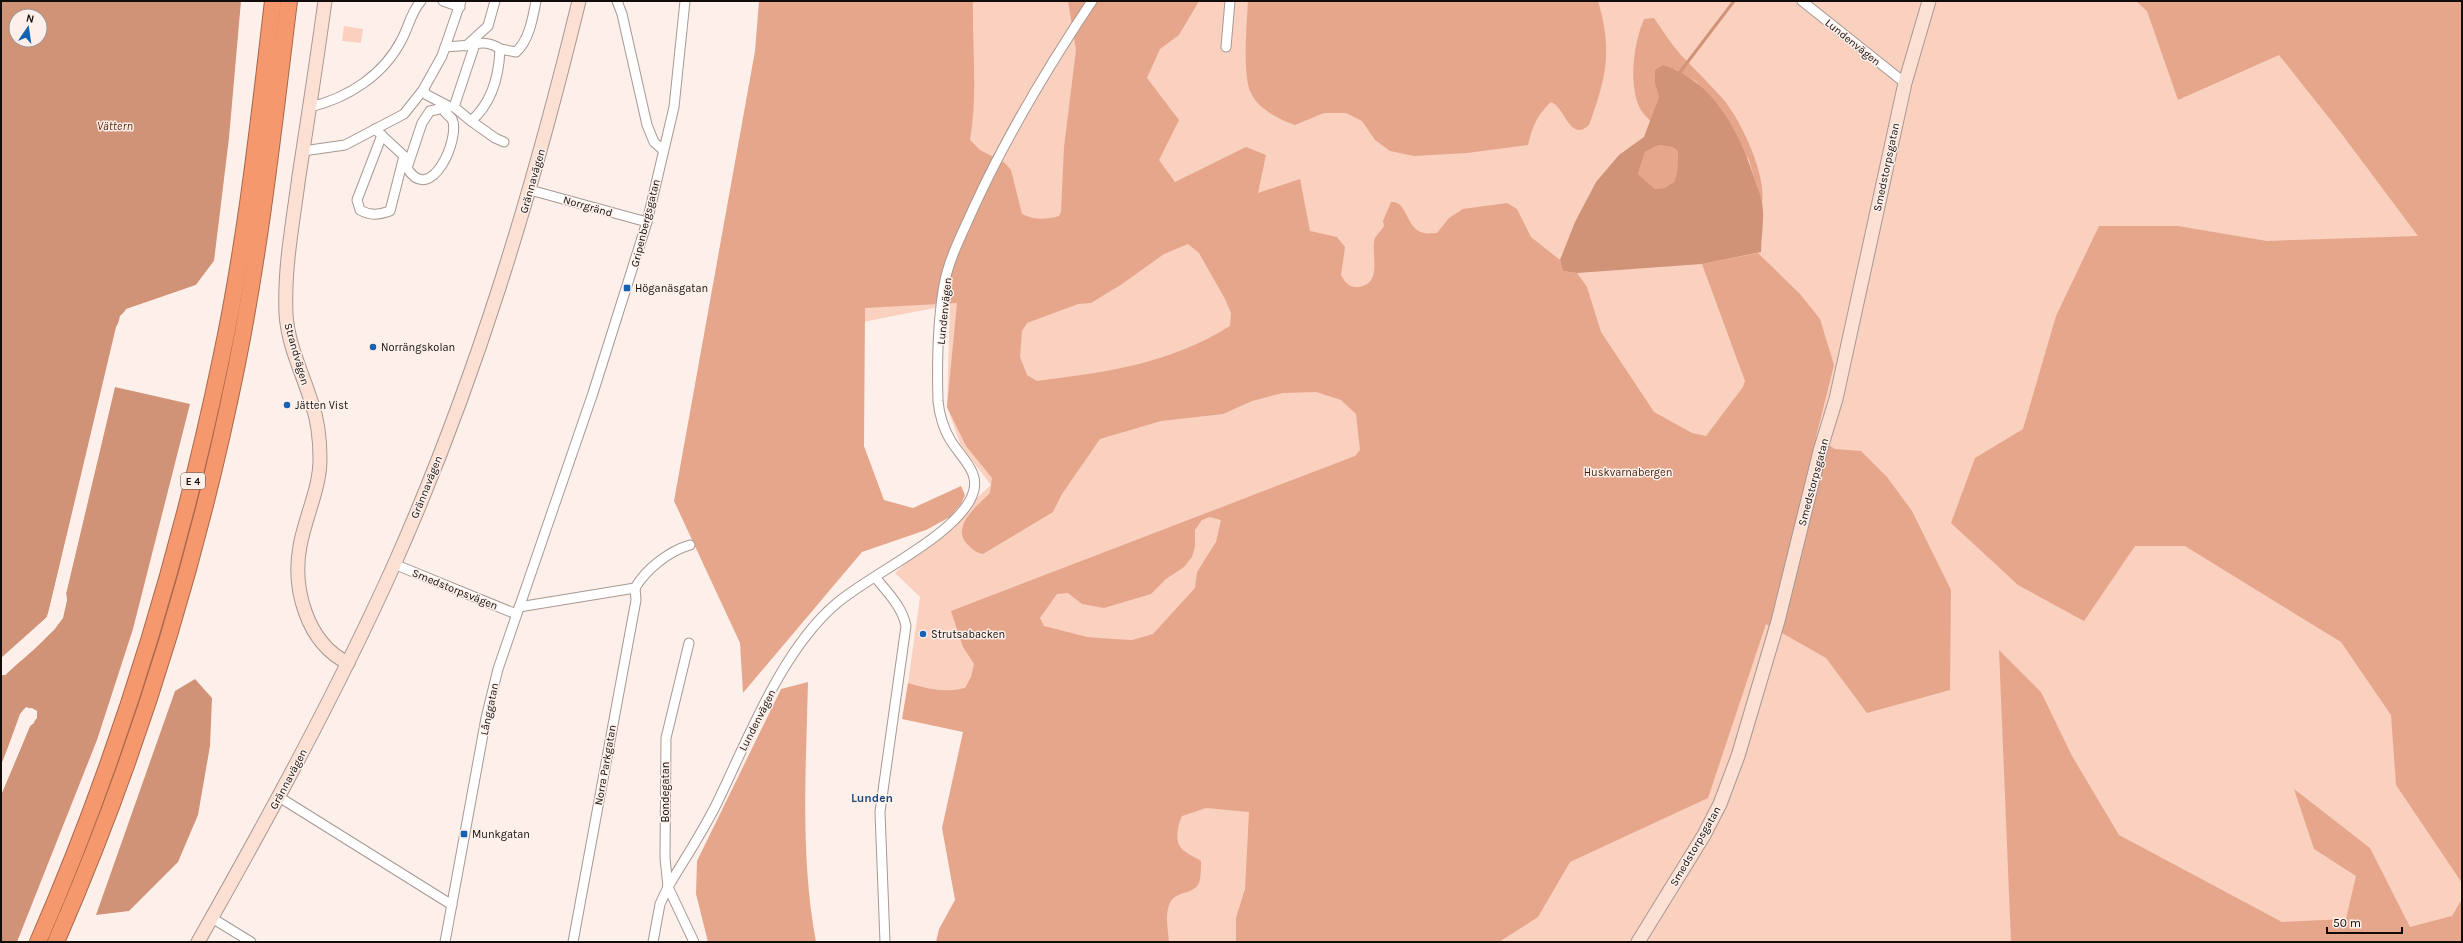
<svg xmlns="http://www.w3.org/2000/svg" width="2463" height="943" font-family="Karla,sans-serif">
	<style>
		.green { fill: #fad0bf }
		.forest { fill: #e6a68b; fill-rule: evenodd }
		.water { fill: #d19378; fill-rule: evenodd }
		.pier { fill: #fdf0eb }
		.lines { fill: none; stroke-linecap: round; stroke-linejoin: round }
		.stream { stroke: #d19378; stroke-width: 3 }
		.street-casing { stroke: #a79892; stroke-width: 11 }
		.secondary-casing { stroke: #a79892; stroke-width: 15 }
		.highway-casing { stroke: #a6674b; stroke-width: 18 }
		.street { stroke: #fff; stroke-width: 9 }
		.secondary { stroke: #fce0d4; stroke-width: 13 }
		.highway { stroke: #f6986e; stroke-width: 16 }
		.poi-dot { fill: #1661b0; stroke: #fdf0eb; stroke-width: 1.5 }
		.labels { text-anchor: middle; stroke-width: 3; stroke-linejoin: round; paint-order: stroke }
		.shield { fill: #fdf0eb; stroke: #58514e; stroke-width: 1 }
		.shield-label { font-size: 10px; font-weight: bold; fill: #120d0b }
		.street-label { font-size: 11px; fill: #120d0b; stroke: #fdf0eb }
		.poi-label { font-size: 11px; fill: #120d0b; stroke: #fdf0eb; text-anchor: start }
		.park-label { font-size: 11px; fill: #451d09; stroke: #fdf0eb }
		.water-label { font-size: 12px; font-style: italic; fill: #62290c; stroke: #fdf0eb }
		.neighbourhood-label { font-size: 12px; font-weight: bold; fill: #1c497d; stroke: #fdf0eb }
	</style>
	<rect width="100%" height="100%" fill="#fdf0eb"/>
	<g class="green">
		<path d="M795,1H2462V921L2399,942H951L972,726L904,712L920,597L895,573L991,485L961,446L947,407L950,305L842,326Z"/>
		<path d="M344,26L363,29L361,43L342,41Z"/>
	</g>
	<g class="forest">
		<path d="M759,1H973C972,47 978,94 970,140L980,150L1005,163L1011,170L1022,214C1035,220 1045,220 1059,216L1061,212L1064,147L1076,50L1068,1H1199L1179,35L1160,49L1147,78L1179,120L1159,160L1175,182L1246,147L1266,155L1258,193L1300,179L1310,231L1337,237L1345,247L1341,275C1345,282 1349,288 1358,287C1382,284 1372,258 1374,242C1374,237 1381,231 1384,226L1383,221L1391,202C1408,200 1405,229 1424,233C1428,234 1433,233 1437,233L1449,218L1463,209L1507,203L1517,209L1531,237L1560,260L1563,271L1577,273L1587,287L1601,332L1654,412L1692,433L1706,436L1743,387L1745,381L1702,264L1758,253L1800,294L1820,319L1834,365L1816,437L1835,449L1861,451L1887,477L1912,511L1951,590L1950,690L1867,713L1826,658L1766,624L1708,798L1570,862L1538,917L1499,942H1236V918L1245,889L1249,812L1206,808L1182,816C1178,824 1174,842 1182,849C1187,854 1195,857 1201,861C1201,867 1201,877 1199,883C1194,894 1178,891 1171,901C1164,912 1168,930 1169,942H936L939,929L955,900L942,828L963,732L902,719L908,683C928,689 944,693 965,688L971,677L974,664L963,647L951,611L1355,456L1360,450L1356,414L1341,400L1316,392L1283,393L1252,401L1223,414L1161,421L1100,439L1062,494L1053,512L983,554C975,552 973,550 967,544C951,526 977,506 990,493L992,478L966,446L947,407L957,303L865,308L864,446L884,500L913,508L961,486L965,495L961,504L950,517L926,530L862,552L743,693L740,643L674,501L755,51ZM1188,244L1199,253L1225,299L1231,313L1230,326C1169,364 1107,372 1037,381L1027,375L1020,357L1022,331L1027,323L1078,304L1091,303L1122,284L1164,254ZM1210,517L1221,520L1216,542L1197,572L1195,588L1153,634L1132,640L1113,639L1087,637L1044,626L1040,618L1057,594L1068,593L1082,604L1104,608L1151,594L1166,579L1184,567L1192,557L1195,546V530L1202,520Z"/>
		<path d="M1248,1H1598C1613,51 1606,78 1589,125C1570,143 1565,107 1551,102C1537,115 1532,127 1528,145L1467,153L1414,156L1390,151L1375,140L1362,121L1346,113H1324L1295,125C1279,119 1259,110 1251,93C1242,76 1247,22 1248,1Z"/>
		<path d="M2136,1H2462V883L2396,785L2391,715L2341,642L2185,546H2135L2084,621L2018,585L1951,523L1975,458L2023,429L2056,316L2099,226H2178L2267,241L2418,236L2341,133L2279,55L2178,100L2147,11Z"/>
		<path d="M1654,18C1663,31 1671,44 1681,55C1695,70 1710,84 1723,99C1741,120 1767,176 1762,203L1749,160L1697,82L1675,69L1655,84L1659,97L1651,122C1647,117 1640,111 1638,104C1629,79 1634,43 1644,19Z"/>
		<path d="M1659,145L1672,147L1678,151L1677,173L1674,182L1664,188L1655,189L1638,174L1645,152Z"/>
		<path d="M1999,650L2041,692L2072,756L2119,835L2282,922L2346,919L2356,876L2314,849L2294,789L2370,848L2410,927L2452,916L2462,899V942H2011Z"/>
		<path d="M808,682C806,769 800,856 816,942H708L696,894L697,861L781,689Z"/>
	</g>
	<g class="water">
		<path d="M1,1H241L229,138L214,261L196,285L126,309L116,327L49,610L47,617L1,658ZM16,16H40V40H16Z"/>
		<path d="M1663,65C1713,80 1740,133 1755,180C1757,187 1761,195 1762,203C1765,218 1761,236 1761,252L1702,264L1577,273L1563,271L1560,260L1575,222L1596,182L1619,155L1644,137L1659,97L1655,84V70ZM1659,145L1672,147L1678,151L1677,173L1674,182L1664,188L1655,189L1638,174L1645,152Z"/>
		<path d="M115,387L190,404L133,629L97,740L17,942H1V795L30,726L34,723L37,711L32,708L23,710L1,765V675H5C26,655 71,625 66,594Z"/>
		<path d="M195,679L212,698L210,746L198,815L178,862L129,911L96,915L175,691Z"/>
	</g>
	<g class="pier">
		<path d="M214,261L213,266L197,287L128,311L122,317L51,611L48,618L1,660L47,617L49,610L120,316L126,310L196,285Z"/>
		<path d="M115,385L66,593L67,600L63,618L54,630L5,675H1L53,629L61,617L65,600L64,593Z"/>
		<path d="M26,707L37,711V718L30,726L1,795V790L28,726L35,717V712L31,710L24,711L1,767L20,714Z"/>
	</g>
	<g class="lines">
		<path class="stream" d="M1680,72L1734,1"/>
		<g class="street-casing">
			<g id="street">
				<path d="M443,1L460,7"/>
				<path d="M617,1L622,14L647,125L654,142L663,150"/>
				<path d="M1802,1L1905,83"/>
				<path d="M466,46L488,26L495,1"/>
				<path d="M445,47L472,45"/>
				<path d="M1226,47L1230,1"/>
				<path d="M500,49L516,52C529,41 533,17 536,1"/>
				<path d="M423,90L427,95L450,107"/>
				<path d="M310,107C348,98 384,75 402,39C409,26 411,12 421,1"/>
				<path d="M444,108L430,111L422,123L407,168C431,207 461,137 452,119C450,117 447,114 445,112V105"/>
				<path d="M471,121L454,107L475,44C485,42 492,43 500,49C499,76 492,103 471,121L495,138L504,142"/>
				<path d="M375,129L404,156L390,211C378,215 371,216 360,210L357,200L382,135"/>
				<path d="M303,151L345,145L404,114L423,90L442,56L461,1"/>
				<path d="M530,190L647,222"/>
				<path d="M394,564L516,614"/>
				<path d="M875,577C887,592 902,606 906,626L880,812L885,942"/>
				<path d="M635,588C646,569 669,551 690,545"/>
				<path d="M519,607L635,588"/>
				<path d="M279,797L452,905"/>
				<path d="M668,887C684,860 702,833 716,805C748,740 781,650 837,603C871,574 955,536 972,496C982,473 962,459 951,441C944,430 939,414 938,401C937,367 938,319 944,285C949,258 963,232 974,207C1007,135 1048,67 1092,1"/>
				<path d="M668,887L694,942"/>
				<path d="M212,918L251,942"/>
				<path d="M445,942L486,718L498,669L593,393L647,222L674,107L685,1"/>
				<path d="M573,942L636,600L635,588"/>
				<path d="M653,942L660,904L668,887L665,858L666,738L689,643"/>
			</g>
		</g>
		<g class="secondary-casing">
			<g id="secondary">
				<path d="M325,1C317,59 308,118 299,176C293,222 284,267 286,314C288,346 303,374 312,404C318,421 320,441 320,459C320,489 305,517 300,546C292,589 307,643 348,663"/>
				<path d="M198,942C268,818 336,694 394,565C475,383 532,194 579,1"/>
				<path d="M1638,942L1704,835L1720,804L1738,756L1778,621L1820,451L1836,399L1905,83L1929,1"/>
			</g>
		</g>
		<g class="highway-casing">
			<g id="highway">
				<path d="M38,942C120,754 179,560 221,359C246,242 259,121 273,1"/>
				<path d="M56,942C137,757 197,562 237,364C261,244 274,122 289,1"/>
			</g>
		</g>
		<use href="#street" class="street"/>
		<use href="#secondary" class="secondary"/>
		<use href="#highway" class="highway"/>
	</g>
	<g class="poi-dot">
		<rect x="623" y="284" width="8" height="8" rx="2"/>
		<circle cx="373" cy="347" r="4"/>
		<circle cx="287" cy="405" r="4"/>
		<circle cx="923" cy="634" r="4"/>
		<rect x="460" y="830" width="8" height="8" rx="2"/>
	</g>
	<g class="labels">
		<rect class="shield" x="181" y="473" width="24" height="16" rx="3"/>
		<g class="shield-label">
			<text x="193" y="485">E 4</text>
		</g>
		<g class="street-label">
			<text transform="translate(1853 42) rotate(39)" y="4">Lundenvägen</text>
			<text transform="translate(1886 167) rotate(-78)" y="4">Smedstorpsgatan</text>
			<text transform="translate(532 181) rotate(-74)" y="4">Grännavägen</text>
			<text transform="translate(588 206) rotate(16)" y="4">Norrgränd</text>
			<text transform="translate(645 223) rotate(-76)" y="4">Gripenbergsgatan</text>
			<text transform="translate(944 311) rotate(-84)" y="4">Lundenvägen</text>
			<text transform="translate(297 354) rotate(74)" y="4">Strandvägen</text>
			<text transform="translate(1813 482) rotate(-75)" y="4">Smedstorpsgatan</text>
			<text transform="translate(426 487) rotate(-68)" y="4">Grännavägen</text>
			<text transform="translate(455 589) rotate(22)" y="4">Smedstorpsvägen</text>
			<text transform="translate(489 709) rotate(-78)" y="4">Långgatan</text>
			<text transform="translate(757 720) rotate(-63)" y="4">Lundenvägen</text>
			<text transform="translate(605 765) rotate(-80)" y="4">Norra Parkgatan</text>
			<text transform="translate(288 779) rotate(-62)" y="4">Grännavägen</text>
			<text transform="translate(665 792) rotate(-90)" y="4">Bondegatan</text>
			<text transform="translate(1695 846) rotate(-60)" y="4">Smedstorpsgatan</text>
		</g>
		<g class="poi-label">
			<text x="635" y="292">Höganäsgatan</text>
			<text x="381" y="351">Norrängskolan</text>
			<text x="295" y="409">Jätten Vist</text>
			<text x="931" y="638">Strutsabacken</text>
			<text x="472" y="838">Munkgatan</text>
		</g>
		<g class="park-label">
			<text x="1628" y="476">Huskvarnabergen</text>
		</g>
		<g class="water-label">
			<text x="115" y="130">Vättern</text>
		</g>
		<g class="neighbourhood-label">
			<text x="872" y="802">Lunden</text>
		</g>
	</g>
	<rect width="2463" height="943" fill="none" stroke="#120d0b" stroke-width="4"/>
	<g transform="translate(28 28) rotate(13)"><circle r="19" fill="#fdf0eb" stroke="#9f9591"/>
	<path d="M0-3L7 15L0 10L-7 15Z" fill="#1661b0"/>
	<text y="-6" font-size="11" font-weight="bold" text-anchor="middle" fill="#120d0b">N</text>
	</g>
	<path d="M2327 927v6h75v-6" fill="none" stroke="#120d0b" stroke-width="2"/>
	<text x="2333" y="927" font-size="12" fill="#120d0b" stroke="#fdf0eb" stroke-width="3" paint-order="stroke">50 m</text>
</svg>
